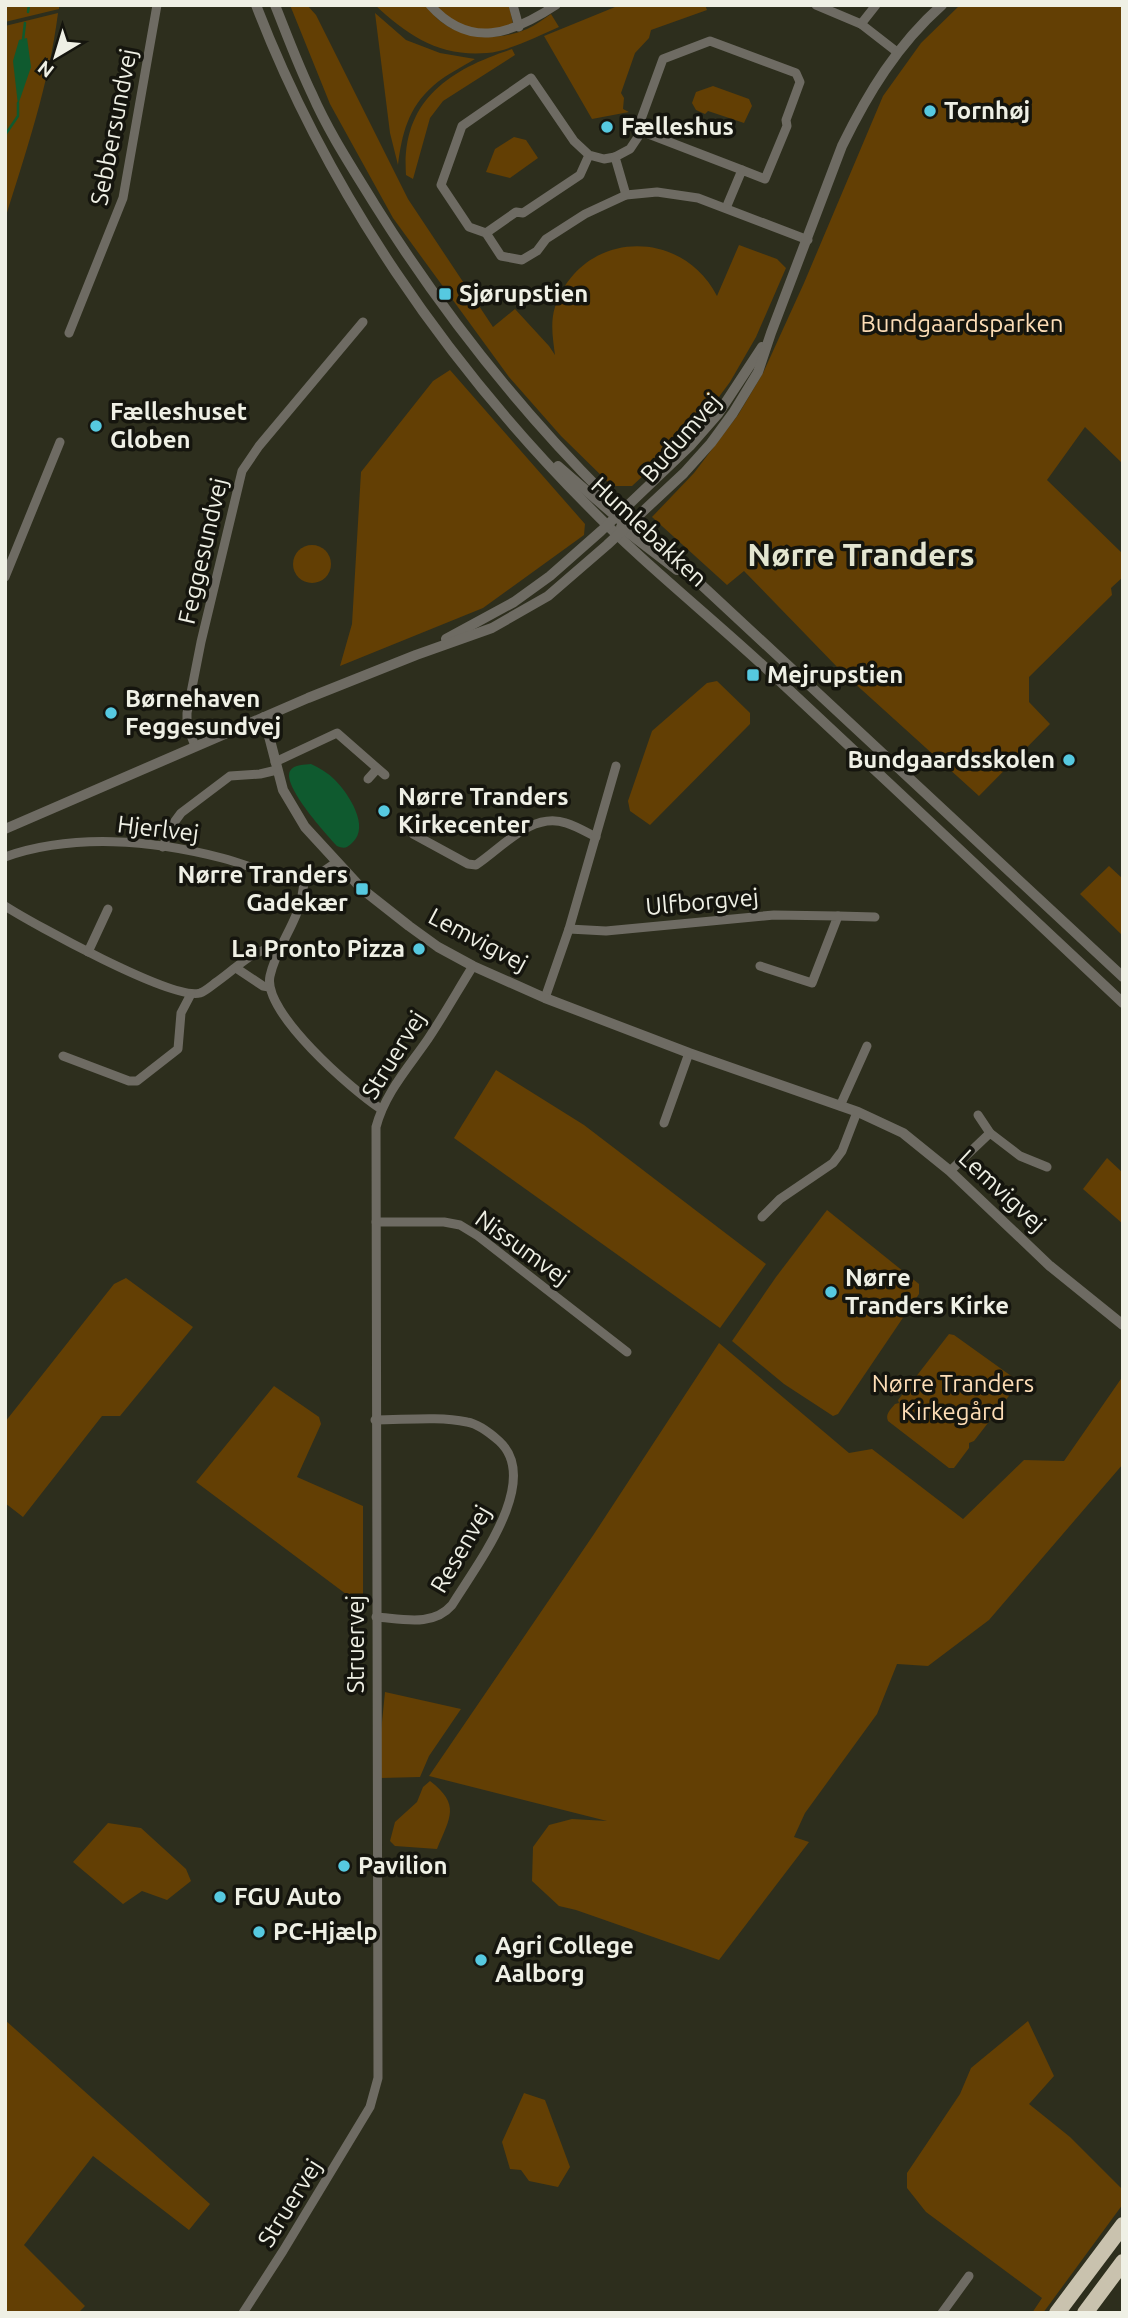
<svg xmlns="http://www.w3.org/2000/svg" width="1128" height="2318" font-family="Ubuntu,sans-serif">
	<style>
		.green { fill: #633f04 }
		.water { fill: #0f5a2f }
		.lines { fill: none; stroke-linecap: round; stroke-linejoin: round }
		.stream { stroke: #0f5a2f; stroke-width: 2.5 }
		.minor { stroke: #6e6b63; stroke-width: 9 }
		.tertiary { stroke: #6e6b63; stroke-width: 10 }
		.motorway { stroke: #c9c2ae; stroke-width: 16 }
		.poi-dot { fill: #56c9e0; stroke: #15150e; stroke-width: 2.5 }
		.labels { text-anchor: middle; stroke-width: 7; stroke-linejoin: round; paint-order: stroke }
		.poi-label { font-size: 24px; font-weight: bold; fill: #eff0e5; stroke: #15150e; text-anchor: start }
		.street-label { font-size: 24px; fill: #eff0e5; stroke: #15150e }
		.park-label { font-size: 24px; fill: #fdddb6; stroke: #15150e }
		.district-label { font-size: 32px; font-weight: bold; fill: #e3e5d0; stroke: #15150e }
	</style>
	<rect width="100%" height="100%" fill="#2d2e1d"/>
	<g class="green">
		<path d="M5,5H59V9L5,22Z"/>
		<path d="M290,5H307L316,15L408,199L493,327L515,309L549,346L555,355C553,339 550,323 555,307C581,230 681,226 717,296L739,245L777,259L786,268L756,337L730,382L698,425L632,486H612L561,436L509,377L393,218L330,104Z"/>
		<path d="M375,5H426C446,38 493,44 527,29C536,25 543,19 551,14L559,27C538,36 509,51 487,53C440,57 408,36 375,5Z"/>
		<path d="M433,5H509L513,24C472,37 465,30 433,5Z"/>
		<path d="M620,5H705L707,10L651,30L649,38L635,53L621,93L624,98L623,109L629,112L592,119L544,36Z"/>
		<path d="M960,5H1123V464L1085,427L1047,480L1123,554V577L1111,588L1112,595L1029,677V702L1050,724L979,796L841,671L744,571L727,585L652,517L694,473L738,415L763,373L804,283L883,96L921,43Z"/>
		<path d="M58,13C49,84 26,152 5,219V26Z"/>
		<path d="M375,13L406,40L440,53L475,59C462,67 445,75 433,86C408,108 402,134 398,165L390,133Z"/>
		<path d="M512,49L515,55L443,101L430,118L413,179L406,175C401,101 448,70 512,49Z"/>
		<path d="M713,86L749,99L752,106L744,123L708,111L705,114L696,110L692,103L696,92Z"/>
		<path d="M514,137L526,140L538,158L510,178L486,172L495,149Z"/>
		<path d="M450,370L585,524L584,535L483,608L340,666L352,624L361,472L433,381Z"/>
		<circle cx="312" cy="564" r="19"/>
		<path d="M717,681L750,713V724L650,825L630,811L628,801L652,731L707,683Z"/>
		<path d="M1109,866L1123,879V936L1080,894Z"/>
		<path d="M496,1070L584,1125L766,1264L720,1328L454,1138Z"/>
		<path d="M1107,1158L1123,1173V1224L1083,1189Z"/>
		<path d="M827,1210L919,1284V1294L838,1414L833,1416L784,1384L732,1341L776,1277Z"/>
		<path d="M126,1278L193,1327L120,1416H102L23,1517L5,1503V1422L114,1284Z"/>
		<path d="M949,1334L954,1335L1014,1378L1017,1383L1015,1388L974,1441L969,1443V1448L954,1468H949L888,1421C885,1414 890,1410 895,1404L899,1403L898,1400Z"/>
		<path d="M719,1343L849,1453L872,1449L963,1519L1024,1460L1064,1461L1123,1376V1464L989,1620L928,1666L897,1664L877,1714L805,1813L794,1837L809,1842L719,1960L576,1910L559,1906L532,1881L533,1847L549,1825L572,1819L607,1821L429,1776L594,1534Z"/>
		<path d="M274,1386L319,1417L321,1424L297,1477L363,1506V1603L350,1597L196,1482Z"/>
		<path d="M385,1692L461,1709L429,1756L420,1777L381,1778V1732Z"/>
		<path d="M430,1781C461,1805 450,1817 437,1849L395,1846L390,1841L395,1822L417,1802L423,1787Z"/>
		<path d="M108,1823L141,1828L186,1869L191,1881L167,1900L142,1891L123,1904L73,1862Z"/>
		<path d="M5,2020L210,2204L189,2230L93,2156L24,2245L85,2306L78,2313H5Z"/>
		<path d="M1028,2021L1054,2076L1029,2104L1070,2137L1123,2190V2204L1043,2313H1032L1042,2298L926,2212L907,2188V2173L960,2094L971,2068Z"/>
		<path d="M524,2093L545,2100L570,2167L558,2187L529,2181L521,2170L510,2169L502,2142Z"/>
	</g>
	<g class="water">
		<path d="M27,38L31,67L18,105L13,61L19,40Z"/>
		<path d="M311,764C320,768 328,773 335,780C348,793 371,827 352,843C347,848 344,849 337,846C327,835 282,786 290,771C294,764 305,765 311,764Z"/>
	</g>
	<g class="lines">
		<g class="stream">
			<path d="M28,12L29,5"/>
			<path d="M23,40L25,23"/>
			<path d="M5,135L18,116V103"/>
		</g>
		<g class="minor">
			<path d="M430,5C470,50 512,34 556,5"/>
			<path d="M513,5L519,27"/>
			<path d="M816,5L861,24"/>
			<path d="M876,5L861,24L897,52"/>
			<path d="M638,130L742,170"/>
			<path d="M589,155L574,141L531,78L462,126L441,185L469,227L486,233L516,212L523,213L580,175L589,155L604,159L615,157"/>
			<path d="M626,195L615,157L630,149L638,137L640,122L663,59L710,41L796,73L800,82L786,120L787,126L765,179L742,170L726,208"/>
			<path d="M486,233L501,256L522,260L537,251L546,239L585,214L626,195L657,192L698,198L808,240"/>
			<path d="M69,333L123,198L157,5"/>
			<path d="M5,577L60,442"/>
			<path d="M195,746L187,725V713L201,642L242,471L259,446L363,322"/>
			<path d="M275,762L337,733L385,775"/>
			<path d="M368,779L377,769"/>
			<path d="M413,834L468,864L476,865C502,848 532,811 566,823C576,826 586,832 596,837"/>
			<path d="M163,847L170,828L181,813L230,776L260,774L277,770"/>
			<path d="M5,857C73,833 153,840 222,858C250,865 275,879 304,880"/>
			<path d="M337,862L318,875L304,880C302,921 278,940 270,976C262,1012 352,1090 381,1109"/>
			<path d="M5,906C33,924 173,1001 200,993C206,991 212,985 218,981C241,965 252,948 282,947"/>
			<path d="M838,916L875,917"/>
			<path d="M569,929L606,931L774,915L838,916L812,983L760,966"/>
			<path d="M88,952L108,909"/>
			<path d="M236,968L263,986L269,987"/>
			<path d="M545,998L569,929L616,766"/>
			<path d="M63,1056L129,1081H137L178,1049L181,1013L191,994"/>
			<path d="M840,1106L867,1046"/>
			<path d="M978,1115L990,1133"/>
			<path d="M664,1123L689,1053"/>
			<path d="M950,1171L990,1133L1020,1156L1047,1167"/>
			<path d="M762,1217L780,1199L833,1163L842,1151L857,1112"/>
			<path d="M376,1222H444L460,1225L478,1236L627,1352"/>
			<path d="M375,1420C405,1420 438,1416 467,1422C479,1424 490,1433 499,1441C543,1481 475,1567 452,1605C433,1627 403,1619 376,1617"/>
			<path d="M243,2313L283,2251L370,2107L378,2078L376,1127C385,1093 408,1068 428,1039C444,1015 458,990 473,966"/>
			<path d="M942,2313L969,2276"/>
		</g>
		<g class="tertiary">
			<path d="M256,5C328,192 446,363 587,505C644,564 710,616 770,672C888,782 1005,892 1123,1003"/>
			<path d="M275,5C287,35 298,65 312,94C329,133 353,169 375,205C442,312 518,408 607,497L1123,977"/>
			<path d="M558,466L620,520"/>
			<path d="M621,527L677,570"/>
			<path d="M446,639L514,602L550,576L601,531L690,446L718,414L762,347"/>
			<path d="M264,717L283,790L305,827L362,889L409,926L438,947L473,966L545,998L689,1053L858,1112L903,1133L950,1171L1050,1266L1123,1325"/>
			<path d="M5,829L308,698L416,655L492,628L548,596L607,545L684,473L711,443L733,413L758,372L771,333L842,146C868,93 897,45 942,5"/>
		</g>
		<g class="motorway">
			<path d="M1057,2313L1123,2225"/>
			<path d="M1085,2313L1123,2262"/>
		</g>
	</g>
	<g class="poi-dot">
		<circle cx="930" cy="111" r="7"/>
		<circle cx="607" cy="127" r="7"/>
		<rect x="438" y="287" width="14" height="14" rx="3.5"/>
		<circle cx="96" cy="426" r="7"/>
		<rect x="746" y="668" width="14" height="14" rx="3.5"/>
		<circle cx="111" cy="713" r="7"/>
		<circle cx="1069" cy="760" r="7"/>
		<circle cx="384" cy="811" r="7"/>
		<rect x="355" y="882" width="14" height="14" rx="3.5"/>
		<circle cx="419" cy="949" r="7"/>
		<circle cx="831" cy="1292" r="7"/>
		<circle cx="344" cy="1866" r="7"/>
		<circle cx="220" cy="1897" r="7"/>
		<circle cx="259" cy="1932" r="7"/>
		<circle cx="481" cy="1960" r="7"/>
	</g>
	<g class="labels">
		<g class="poi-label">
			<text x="944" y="119">Tornhøj</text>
			<text x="621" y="135">Fælleshus</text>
			<text x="459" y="302">Sjørupstien</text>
			<text x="110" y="420">Fælleshuset<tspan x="110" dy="28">Globen</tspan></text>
			<text x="767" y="683">Mejrupstien</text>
			<text x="125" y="707">Børnehaven<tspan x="125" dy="28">Feggesundvej</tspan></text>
			<text x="1055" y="768" text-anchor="end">Bundgaardsskolen</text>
			<text x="398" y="805">Nørre Tranders<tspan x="398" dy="28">Kirkecenter</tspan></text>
			<text x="348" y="883" text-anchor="end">Nørre Tranders<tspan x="348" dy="28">Gadekær</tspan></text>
			<text x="405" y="957" text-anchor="end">La Pronto Pizza</text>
			<text x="845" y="1286">Nørre<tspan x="845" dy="28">Tranders Kirke</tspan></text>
			<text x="358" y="1874">Pavilion</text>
			<text x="234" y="1905">FGU Auto</text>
			<text x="273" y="1940">PC-Hjælp</text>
			<text x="495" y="1954">Agri College<tspan x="495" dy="28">Aalborg</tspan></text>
		</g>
		<g class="street-label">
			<text transform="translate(114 127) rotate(-79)" y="8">Sebbersundvej</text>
			<text transform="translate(681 438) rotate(-49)" y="8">Budumvej</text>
			<text transform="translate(649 532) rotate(43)" y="8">Humlebakken</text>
			<text transform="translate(203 551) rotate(-77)" y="8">Feggesundvej</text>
			<text transform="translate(158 829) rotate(7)" y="8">Hjerlvej</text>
			<text transform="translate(702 902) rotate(-5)" y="8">Ulfborgvej</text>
			<text transform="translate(478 940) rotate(28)" y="8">Lemvigvej</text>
			<text transform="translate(394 1055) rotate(-58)" y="8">Struervej</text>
			<text transform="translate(1002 1191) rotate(43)" y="8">Lemvigvej</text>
			<text transform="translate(522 1248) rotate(36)" y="8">Nissumvej</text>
			<text transform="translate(461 1549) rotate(-60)" y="8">Resenvej</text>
			<text transform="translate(356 1644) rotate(-90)" y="8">Struervej</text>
			<text transform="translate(290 2203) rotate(-58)" y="8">Struervej</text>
		</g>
		<g class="park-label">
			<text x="962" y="332">Bundgaardsparken</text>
			<text x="953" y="1392">Nørre Tranders<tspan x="953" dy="28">Kirkegård</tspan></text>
		</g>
		<g class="district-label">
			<text x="861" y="566">Nørre Tranders</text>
		</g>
	</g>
	<rect width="1128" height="2318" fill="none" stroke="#eff0e5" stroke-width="14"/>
	<g transform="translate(56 56) rotate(218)" stroke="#15150e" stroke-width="5" paint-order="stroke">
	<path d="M0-5L12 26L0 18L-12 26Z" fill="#eff0e5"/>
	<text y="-10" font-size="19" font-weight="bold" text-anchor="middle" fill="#eff0e5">N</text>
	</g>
</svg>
